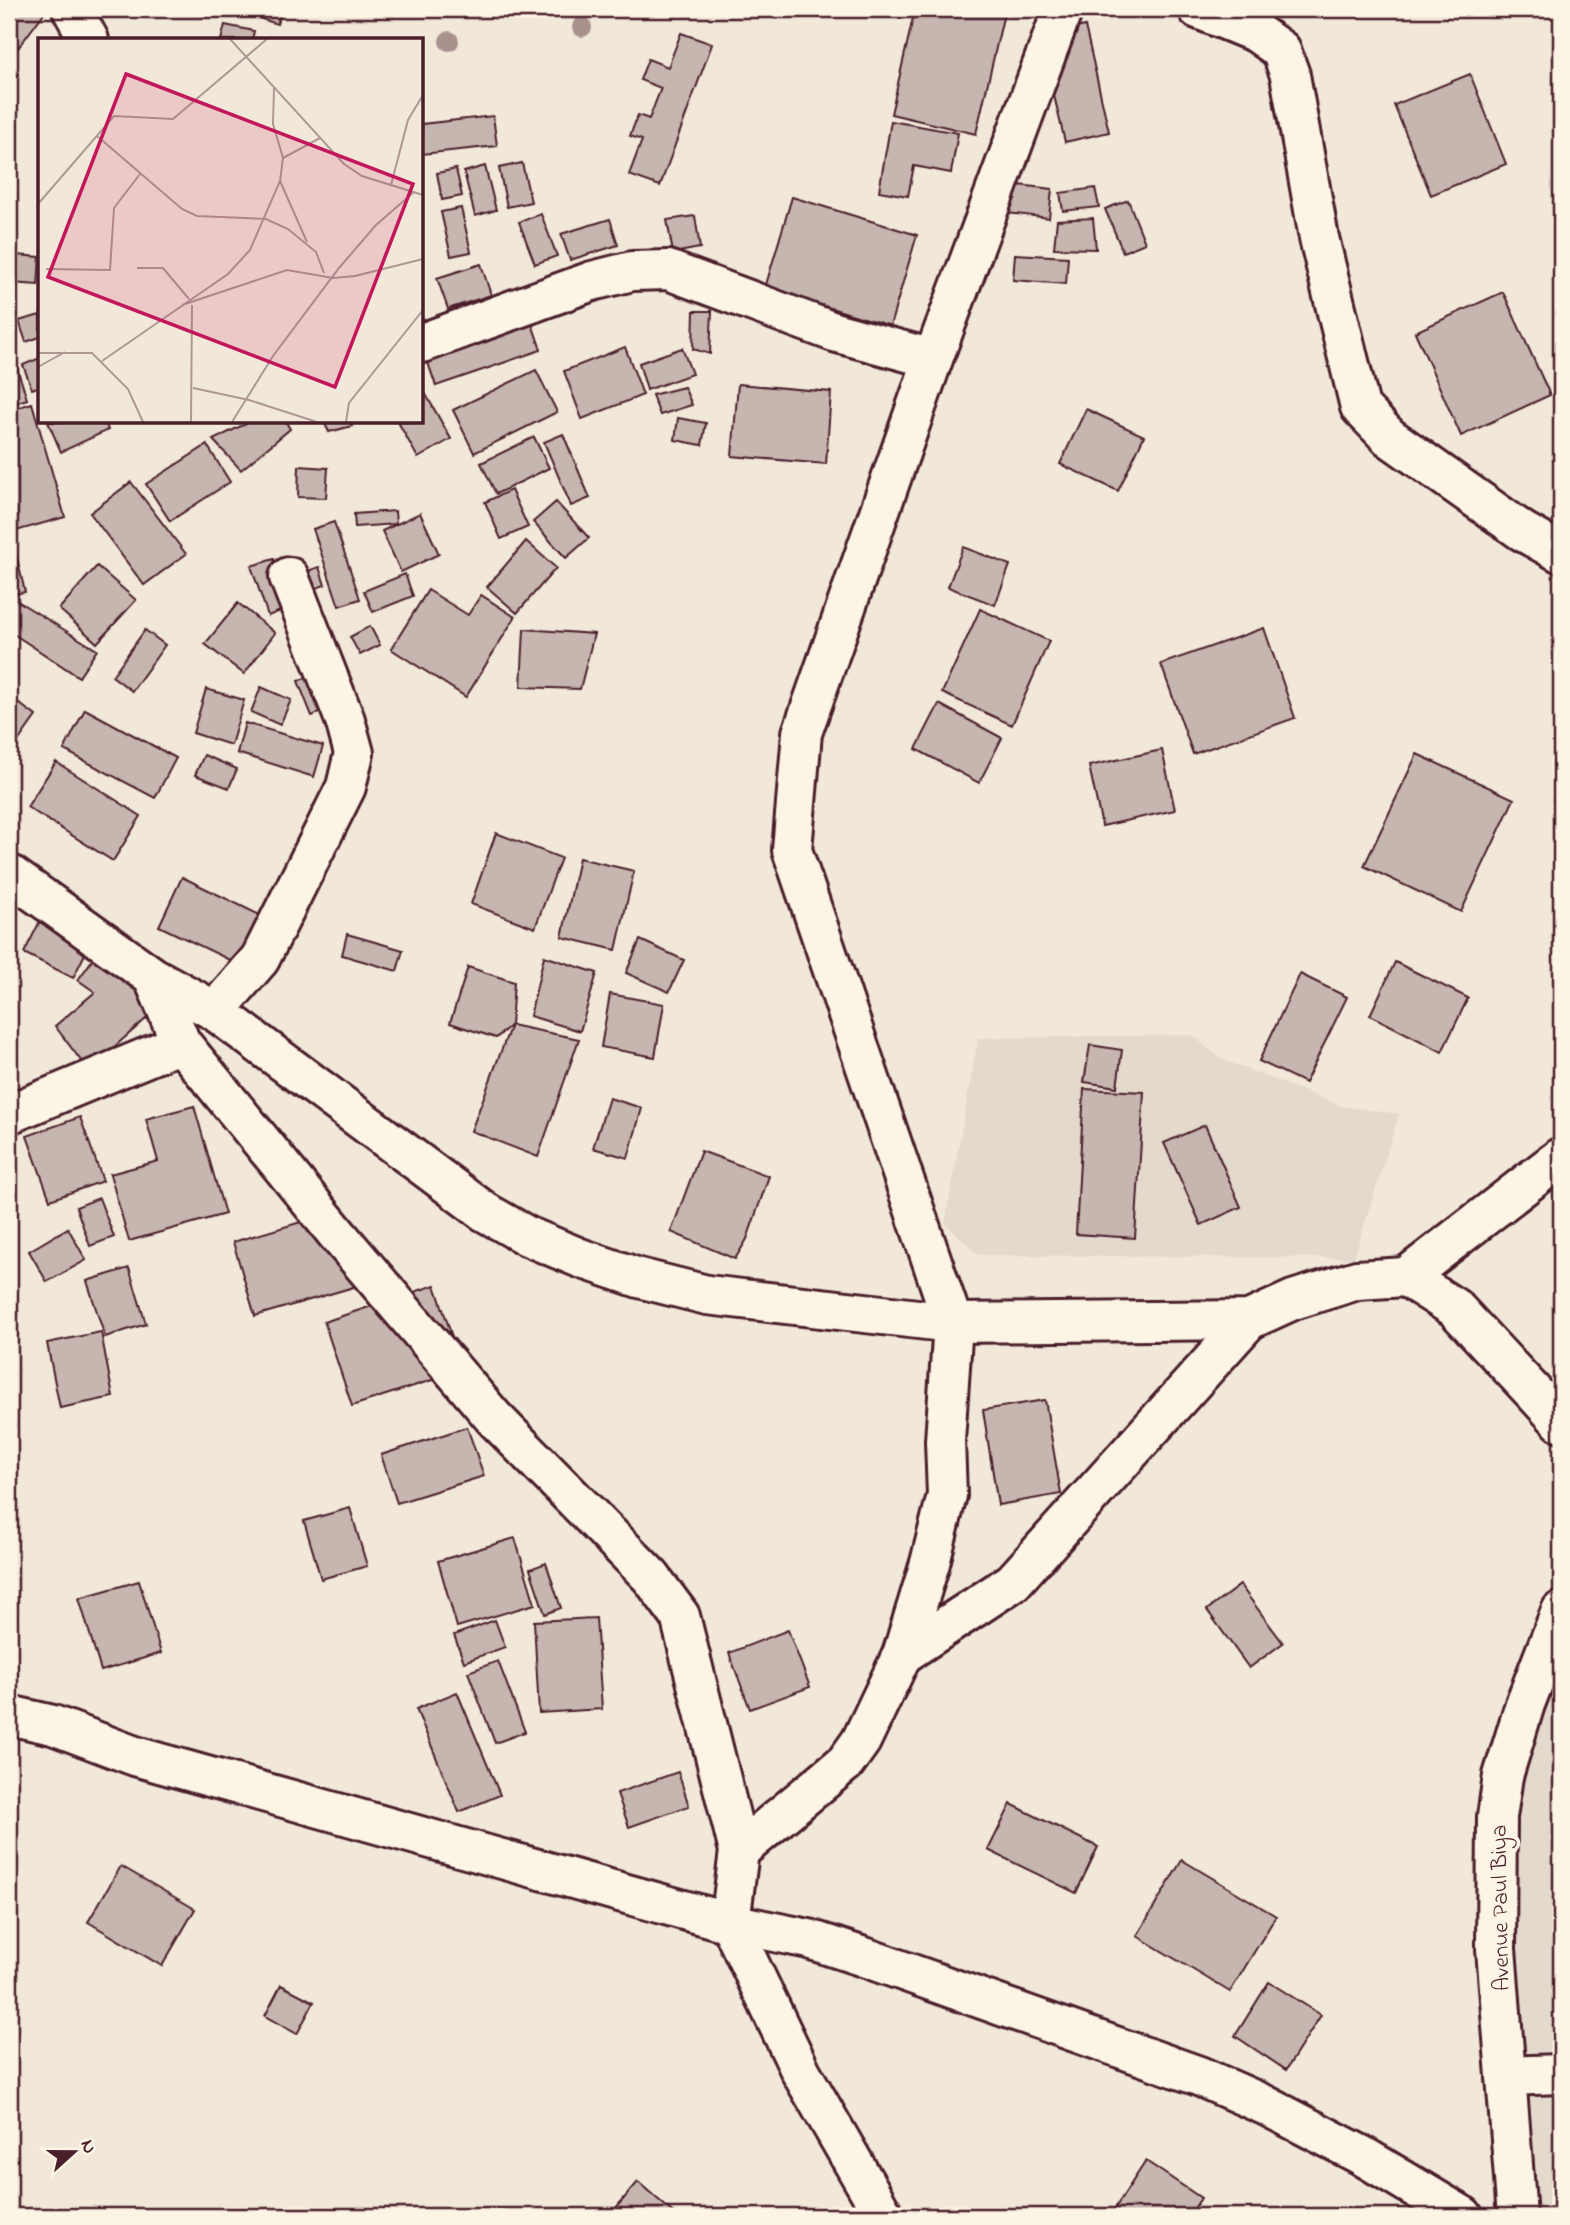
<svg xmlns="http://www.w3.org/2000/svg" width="1570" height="2225" font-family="'Indie Flower',sans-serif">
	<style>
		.built { fill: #e4d9cd }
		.building { fill: #c7b6af; stroke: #4a1f2b; stroke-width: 2 }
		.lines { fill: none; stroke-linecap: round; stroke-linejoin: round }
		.street-casing { stroke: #4a1f2b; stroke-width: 44 }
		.secondary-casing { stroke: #4a1f2b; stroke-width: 44 }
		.street { stroke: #fcf5e5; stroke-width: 38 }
		.secondary { stroke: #fcf5e5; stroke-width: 38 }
		.tree { fill: #a9918e }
		.labels { text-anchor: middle; stroke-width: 7; stroke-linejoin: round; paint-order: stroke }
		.street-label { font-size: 23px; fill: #4a1f2b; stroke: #fcf5e5 }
		.inset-road { fill: none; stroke: #ae9894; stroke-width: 2 }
		.view { fill: #c2185b; fill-opacity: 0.15; stroke: #c2185b; stroke-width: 3.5 }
		.inset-edge { fill: none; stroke: #4a1f2b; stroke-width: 3.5 }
	</style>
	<rect width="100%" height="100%" fill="#f1e8da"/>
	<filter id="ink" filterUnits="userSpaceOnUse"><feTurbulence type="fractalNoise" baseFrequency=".0143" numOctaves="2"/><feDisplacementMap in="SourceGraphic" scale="14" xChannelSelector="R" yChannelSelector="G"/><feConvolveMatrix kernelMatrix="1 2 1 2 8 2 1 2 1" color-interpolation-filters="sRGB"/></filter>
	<g filter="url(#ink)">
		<g class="built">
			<path d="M1192,1035L1221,1059L1342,1106L1399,1114L1354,1258L978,1255L945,1223L978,1038Z"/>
			<path d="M1561,1628V2216H1523L1505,1797Z"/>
		</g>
		<g class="building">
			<path d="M9,9H39L44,13L18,48L9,41Z"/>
			<path d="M170,9H210L208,16Z"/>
			<path d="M231,9H282L277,24Z"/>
			<path d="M915,9H1005L976,134L891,114Z"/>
			<path d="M225,25L254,31L252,40H221Z"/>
			<path d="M1085,26L1109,132L1065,142L1040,36Z"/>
			<path d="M681,33L712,44L660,186L629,175L642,140L630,136L638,115L649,119L661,88L640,80L648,59L668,67Z"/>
			<path d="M1470,74L1506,164L1431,195L1394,105Z"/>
			<path d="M493,116L497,146L422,154V124Z"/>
			<path d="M891,121L958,133L951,173L914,166L908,196L879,191Z"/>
			<path d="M522,163L531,202L507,207L499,168Z"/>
			<path d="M485,166L496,210L475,216L464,172Z"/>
			<path d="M456,169L462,196L442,200L437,173Z"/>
			<path d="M1002,183L1052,189L1049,218L999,212Z"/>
			<path d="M1095,188L1099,207L1063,211L1060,193Z"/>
			<path d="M792,197L917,235L890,326L765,288Z"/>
			<path d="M1128,200L1145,243L1123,252L1105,209Z"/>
			<path d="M461,208L471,252L451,256L441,212Z"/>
			<path d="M541,214L557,256L535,264L519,222Z"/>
			<path d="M695,216L700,248L673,253L667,220Z"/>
			<path d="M1093,218L1096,249L1054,248L1057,220Z"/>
			<path d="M610,219L618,245L570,260L561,234Z"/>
			<path d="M1015,254L1068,257L1066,284L1013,280Z"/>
			<path d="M16,255L40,257L38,285L12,283Z"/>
			<path d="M481,264L491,295L448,309L437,278Z"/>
			<path d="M1503,292L1550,395L1461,436L1415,332Z"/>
			<path d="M694,311H712L710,354L693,349Z"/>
			<path d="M40,315V337L26,342L19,321Z"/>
			<path d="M529,315L541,350L436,386L424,351Z"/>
			<path d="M9,343L27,399L9,405Z"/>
			<path d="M625,347L643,395L582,419L564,371Z"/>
			<path d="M682,348L692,374L647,390L639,363Z"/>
			<path d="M40,358V386L32,389L23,365Z"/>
			<path d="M536,370L557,412L474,453L453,410Z"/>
			<path d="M738,384L831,392L826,464L732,456Z"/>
			<path d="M684,387L692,405L660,415L652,395Z"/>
			<path d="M425,393L451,439L418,458L398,422H422V395Z"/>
			<path d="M32,403L65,517L9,533V410Z"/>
			<path d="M1086,409L1144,436L1118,491L1060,464Z"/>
			<path d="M678,418L706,423L702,445L675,440Z"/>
			<path d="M48,422H105L108,430L61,452Z"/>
			<path d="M249,422H286L290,429L241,470L213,440Z"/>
			<path d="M324,422H350L352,426L329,432Z"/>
			<path d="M563,434L590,498L571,506L544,442Z"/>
			<path d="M534,437L549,468L496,494L481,463Z"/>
			<path d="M207,445L230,482L170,521L146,484Z"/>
			<path d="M299,466L328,468L326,498L298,497Z"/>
			<path d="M131,482L186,554L144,585L90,513Z"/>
			<path d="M511,490L528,527L501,539L485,502Z"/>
			<path d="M556,502L589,538L566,558L533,522Z"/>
			<path d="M395,511L396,524L355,527L354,514Z"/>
			<path d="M420,513L439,554L401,572L382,531Z"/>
			<path d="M334,522L360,599L339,606L313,529Z"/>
			<path d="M526,541L556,568L517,613L487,587Z"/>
			<path d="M963,547L1010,565L995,605L948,587Z"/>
			<path d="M17,558L25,592L9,595V559Z"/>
			<path d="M274,559L291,607L268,616L251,566Z"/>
			<path d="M97,566L136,600L97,643L59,609Z"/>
			<path d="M319,567L325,585L305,592L299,574Z"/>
			<path d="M405,574L413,596L373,612L364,591Z"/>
			<path d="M428,590L468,615L481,595L515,617L466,697L391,649Z"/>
			<path d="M11,597L97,650L79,677L9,631Z"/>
			<path d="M238,603L275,633L244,674L205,644Z"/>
			<path d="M980,609L1049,641L1012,725L942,693Z"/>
			<path d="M370,626L380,645L360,655L350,637Z"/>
			<path d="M1264,628L1295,718L1193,754L1161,664Z"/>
			<path d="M524,629L594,634L580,689L521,687Z"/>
			<path d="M145,630L165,645L132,691L112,676Z"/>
			<path d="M314,674L328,709L312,716L298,681Z"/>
			<path d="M261,687L291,700L280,725L251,712Z"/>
			<path d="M206,689L244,700L231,745L193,733Z"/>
			<path d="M9,696L36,716L9,754Z"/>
			<path d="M939,704L1002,738L979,783L916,749Z"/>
			<path d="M85,709L176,758L155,798L64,750Z"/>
			<path d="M245,723L323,746L314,777L237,753Z"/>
			<path d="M1162,750L1175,810L1102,826L1089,766Z"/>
			<path d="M1417,754L1514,799L1461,912L1364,866Z"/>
			<path d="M204,755L237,769L229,788L195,775Z"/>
			<path d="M56,762L141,816L113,861L27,807Z"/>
			<path d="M496,833L561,858L535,928L471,904Z"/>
			<path d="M579,858L634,871L616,950L562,937Z"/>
			<path d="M182,877L266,918L242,966L159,926Z"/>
			<path d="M52,897L101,922L73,978L24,953Z"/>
			<path d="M347,934L403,950L397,971L342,955Z"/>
			<path d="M110,935L156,1010L88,1070L55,1026L95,992L78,980Z"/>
			<path d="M640,940L684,960L669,992L626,973Z"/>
			<path d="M544,956L597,973L580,1031L530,1016Z"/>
			<path d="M1395,962L1468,998L1442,1052L1370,1015Z"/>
			<path d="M468,967L514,982L511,1025L496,1038L450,1023Z"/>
			<path d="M1300,974L1347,997L1305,1083L1259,1061Z"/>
			<path d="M610,994L664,1004L655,1057L601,1047Z"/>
			<path d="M511,1025L579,1039L538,1157L471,1131Z"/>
			<path d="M1090,1045L1122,1050L1117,1087L1084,1082Z"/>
			<path d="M1084,1089L1144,1092L1135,1238L1076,1234Z"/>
			<path d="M609,1098L642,1108L628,1158L593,1148Z"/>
			<path d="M194,1106L225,1214L129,1241L110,1174L158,1161L146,1119Z"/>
			<path d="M80,1117L103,1181L50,1200L27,1136Z"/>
			<path d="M1205,1125L1241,1207L1201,1225L1164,1143Z"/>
			<path d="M701,1151L769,1176L747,1239L735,1259L671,1232Z"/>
			<path d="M99,1198L114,1237L90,1246L76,1207Z"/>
			<path d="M335,1212L357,1286L255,1316L233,1242Z"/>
			<path d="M68,1228L86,1260L47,1282L29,1251Z"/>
			<path d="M129,1268L146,1324L105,1337L87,1281Z"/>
			<path d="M435,1285L463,1370L352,1406L324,1322Z"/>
			<path d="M101,1332L113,1397L60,1408L47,1343Z"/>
			<path d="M1045,1400L1061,1494L998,1505L983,1410Z"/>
			<path d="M467,1427L484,1476L397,1503L381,1455Z"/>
			<path d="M350,1508L367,1566L321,1579L304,1521Z"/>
			<path d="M515,1538L535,1604L457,1627L438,1561Z"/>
			<path d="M546,1563L561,1608L545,1614L530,1569Z"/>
			<path d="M139,1581L161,1653L101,1671L79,1598Z"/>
			<path d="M1240,1585L1283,1643L1249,1668L1207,1610Z"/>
			<path d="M596,1618L602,1709L539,1713L534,1621Z"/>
			<path d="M495,1620L505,1647L464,1662L454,1635Z"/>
			<path d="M788,1630L810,1687L750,1709L729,1653Z"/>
			<path d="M498,1661L525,1732L495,1743L468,1672Z"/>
			<path d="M457,1692L500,1795L459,1812L416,1709Z"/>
			<path d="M678,1772L689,1806L629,1827L617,1793Z"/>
			<path d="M1011,1804L1098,1847L1076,1893L988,1850Z"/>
			<path d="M1182,1860L1276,1916L1230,1992L1137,1936Z"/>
			<path d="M121,1866L195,1909L162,1966L88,1922Z"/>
			<path d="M1269,1982L1321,2015L1286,2070L1235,2036Z"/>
			<path d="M281,1985L314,2002L297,2034L265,2016Z"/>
			<path d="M1146,2161L1201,2198L1189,2216H1110Z"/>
			<path d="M638,2182L677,2216H609Z"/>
		</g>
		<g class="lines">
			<g class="street-casing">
				<g id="street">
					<path d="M72,9L89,40"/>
					<path d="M1198,9L1257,33L1281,50L1290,75L1319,238L1360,407L1389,437L1522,531L1561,553"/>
					<path d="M422,343L592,281L632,271L668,270L834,332L933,359"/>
					<path d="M9,874L153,977L215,1011L485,1212L527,1236L580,1258L639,1278L707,1295L953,1323L1249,1320L1293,1300L1357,1280L1406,1277L1561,1157"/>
					<path d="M153,977L181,1043L337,1234L494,1418L651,1577L680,1616L739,1851L730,1923L801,2072L884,2216"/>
					<path d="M215,1011L260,959L346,787L354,753L345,720L289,577"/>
					<path d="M9,1114L181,1043"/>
					<path d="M1406,1277L1455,1308L1561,1422"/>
					<path d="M902,1655L1013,1582L1249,1320"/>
					<path d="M9,1715L53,1725L135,1756L730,1923L809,1939L864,1957L1199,2076L1265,2105L1361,2155L1463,2216"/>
					<path d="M739,1851L846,1762L861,1741L902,1655L930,1563L947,1495L945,1441L953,1323L792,850L802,733L933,359L1063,9"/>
					<path d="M1506,2076L1561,2074"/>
				</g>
			</g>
			<g class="secondary-casing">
				<path id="secondary" d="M1517,2216L1496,1949L1497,1817L1503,1776L1525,1704L1561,1611"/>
			</g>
			<use href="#street" class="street"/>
			<use href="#secondary" class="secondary"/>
		</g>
		<g class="tree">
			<circle cx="582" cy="27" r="10"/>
			<circle cx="449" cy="41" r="10"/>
		</g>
	</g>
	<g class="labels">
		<g class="street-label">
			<text transform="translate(1499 1908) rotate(-91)" y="8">Avenue Paul Biya</text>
		</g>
	</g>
	<g transform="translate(38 38)">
		<rect width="385" height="385" fill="#f1e8da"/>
		<path class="inset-road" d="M192,1L306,126L324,138L385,157M59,98L144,171L159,178L228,181L250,191L278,214L286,235M245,120L282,100M242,143L269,204M353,147L370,82L385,57M0,166L76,78L135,81L229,1M99,230H125L151,261M8,231L72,232L76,170L102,136M144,267L249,232L295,240L317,238L385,221M0,315H54L90,351L105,384M64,323L190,236L212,212L242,143L245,120L235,86L236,50M0,329L27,314M155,350L211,362L279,384M153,384L154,267M194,384L235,318L301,230L338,187L376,154M308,384L311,365L385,272"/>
		<path class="view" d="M88,36L375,146L297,349L10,239Z"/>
		<rect width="385" height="385" class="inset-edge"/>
	</g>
	<rect width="1570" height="2225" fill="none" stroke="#fcf5e5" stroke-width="35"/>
	<rect x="18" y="18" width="1535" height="2190" fill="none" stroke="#4a1f2b" stroke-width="2.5" filter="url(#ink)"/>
	<g transform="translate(74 2152) rotate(69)" stroke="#fcf5e5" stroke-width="5" paint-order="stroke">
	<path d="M0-5L12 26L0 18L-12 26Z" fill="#4a1f2b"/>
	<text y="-10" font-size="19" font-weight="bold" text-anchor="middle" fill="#4a1f2b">N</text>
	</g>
</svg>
